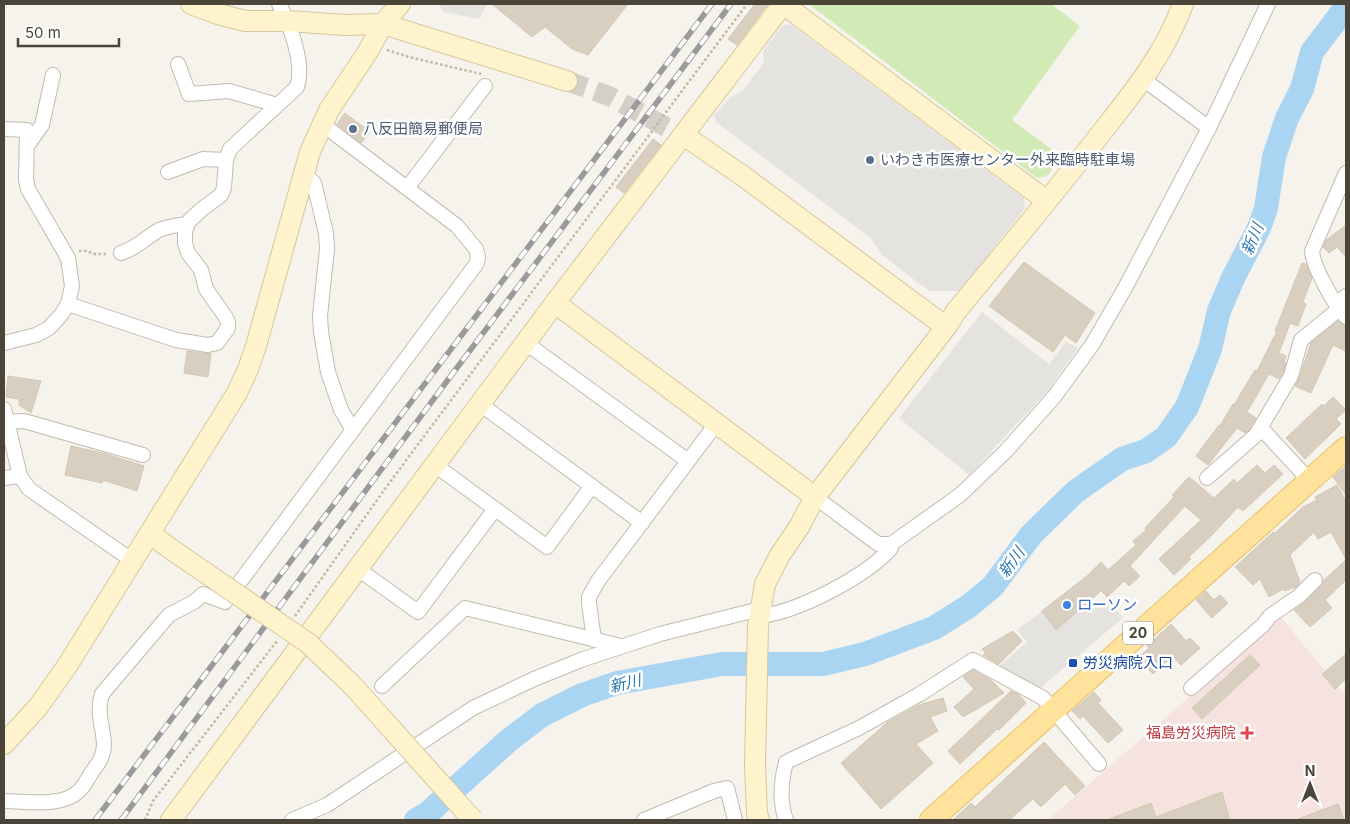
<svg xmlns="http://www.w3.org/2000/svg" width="1350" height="824" font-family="Inter,'Noto Sans JP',sans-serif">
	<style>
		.medical { fill: #f6e3e0 }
		.green { fill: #d2eab5 }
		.parking { fill: #e5e3e0 }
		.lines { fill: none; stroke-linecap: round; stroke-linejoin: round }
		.river { stroke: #a9d4f2; stroke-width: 24 }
		.building { fill: #d8cfc1; stroke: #d3c7b4 }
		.secondary-tunnel { stroke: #d4d0c8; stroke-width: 20; stroke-dasharray: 20 10; stroke-linecap: butt }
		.street-casing { stroke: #c2bbae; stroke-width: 16 }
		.secondary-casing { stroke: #d6c79b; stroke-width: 22 }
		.primary-casing { stroke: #e6c16a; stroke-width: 24 }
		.path { stroke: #c4b79f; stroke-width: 2.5; stroke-dasharray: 2.5 2.5; stroke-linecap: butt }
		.street { stroke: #fff; stroke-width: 14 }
		.secondary { stroke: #fff3cd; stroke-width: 20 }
		.primary { stroke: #ffe39c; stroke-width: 22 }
		.rail-casing { stroke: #9a9a9a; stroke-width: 5.5 }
		.rail { stroke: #fff; stroke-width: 4; stroke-dasharray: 11; stroke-linecap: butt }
		.secondary-bridge-casing { stroke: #d6c79b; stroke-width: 22; stroke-linecap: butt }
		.secondary-bridge { stroke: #fff3cd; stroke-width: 20 }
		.service-dot { fill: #5c6f8a; stroke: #fff; stroke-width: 2 }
		.shop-dot { fill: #3f7fe0; stroke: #fff; stroke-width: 2 }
		.transit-dot { fill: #1a4fb4; stroke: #fff; stroke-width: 2 }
		.health-dot { fill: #e0444e; stroke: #fff; stroke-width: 2 }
		.labels { text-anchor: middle; stroke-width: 5; stroke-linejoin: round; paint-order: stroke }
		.shield { fill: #fff; stroke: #817c74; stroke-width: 1 }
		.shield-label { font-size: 14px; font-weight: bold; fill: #4b4439 }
		.service-label { font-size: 15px; fill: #4e5e75; stroke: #fff; text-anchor: start }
		.shop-label { font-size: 15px; fill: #366cbe; stroke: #fff; text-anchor: start }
		.transit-label { font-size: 15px; fill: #164399; stroke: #fff; text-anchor: start }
		.health-label { font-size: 15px; fill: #be3a42; stroke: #fff; text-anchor: end }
		.water-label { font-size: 16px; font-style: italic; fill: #2e7ab2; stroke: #fff }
	</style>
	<rect width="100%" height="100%" fill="#f6f3ec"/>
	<path class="medical" d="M1281,617L1342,692H1346V820H1048Z"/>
	<path class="green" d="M809,4H1051L1080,26L1012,120L1062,157L1047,176L1037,178Z"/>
	<g class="parking">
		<path d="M439,4H487L479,19L444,12Z"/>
		<path d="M790,24L1024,198L1025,208L961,291H929L882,255L871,238L716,122L714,115L732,96L742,91L764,63L763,51L782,26Z"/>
		<path d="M982,312L1049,364L1066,342L1078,348L1046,393L969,475L899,418Z"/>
		<path d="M1092,599L1100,607L1110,600L1123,618L1040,688L997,668L1027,642L1017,630L1042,611L1056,630Z"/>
	</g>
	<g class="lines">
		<path class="river" d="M416,820L428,813L508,741L542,715L582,695L617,683L722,664H823L865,654L934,628L969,606L993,586L1031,535L1075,492L1122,459L1146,451L1166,437L1187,407L1210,349L1219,311L1233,278L1259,228L1266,208L1274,157L1287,118L1302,89L1312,52L1346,7"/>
	</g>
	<g class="building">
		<path d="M492,4H628L588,55L572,49L545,27L532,37Z"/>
		<path d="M755,4H768L737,45L728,39Z"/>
		<path d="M345,113L370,132L361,143L337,124Z"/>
		<path d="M653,139L661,145L624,193L616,187Z"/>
		<path d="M1346,225V257L1337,247L1329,253L1323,247L1326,240Z"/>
		<path d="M1024,262L1095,313L1076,343L1065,335L1053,352L989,306Z"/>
		<path d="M1302,263L1306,264L1312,278L1303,302L1306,304L1298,326L1290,323L1279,353L1286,356L1283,365L1286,362L1283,373L1279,379L1269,374L1247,412L1256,418L1249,430L1245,433L1237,428L1208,465L1196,456L1219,425L1220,426L1233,404L1234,405L1255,370L1257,371L1277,331H1275Z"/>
		<path d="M1338,321L1346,326V351L1333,345L1311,393L1295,386L1299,379L1311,343Z"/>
		<path d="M187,351L211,354L208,377L184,373Z"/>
		<path d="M8,376L41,381L31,413L19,405V399L6,397Z"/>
		<path d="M1333,397L1346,410L1336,419L1341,424L1305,459L1286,438L1322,404L1324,406Z"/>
		<path d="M71,446L103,453L144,466L137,491L103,480L102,483L65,475Z"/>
		<path d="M1257,465L1265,473L1274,465L1283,474L1243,511L1238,507L1213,534L1189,557L1191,559L1174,575L1159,559L1201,520L1185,506L1130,566L1140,576L1129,586L1124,581L1107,597L1101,591L1056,630L1042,611L1087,576L1101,562L1108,570L1136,545L1133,541L1146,530L1145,528L1174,497L1172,495L1189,477L1214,498L1234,479L1237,483Z"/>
		<path d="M1346,466V495L1333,477Z"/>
		<path d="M1337,485L1346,501V559L1331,532L1318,539L1314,532L1290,555L1300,582L1296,587L1284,591L1283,589L1269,597L1260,579L1253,585L1235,567L1273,532L1275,533L1303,507L1317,500L1315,497Z"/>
		<path d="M1346,560V580L1325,600L1332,608L1310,627L1294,610L1305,602L1321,586L1324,580Z"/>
		<path d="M1206,591L1214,600L1220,595L1228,603L1212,618L1196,600Z"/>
		<path d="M1171,624L1186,641L1190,638L1200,648L1181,665L1173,656L1153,674L1138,658L1149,648L1147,646Z"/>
		<path d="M1013,631L1022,641L999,664L983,655L986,653L982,649Z"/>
		<path d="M1346,654V679L1335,689L1322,674Z"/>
		<path d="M1250,655L1260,665L1202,719L1192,708Z"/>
		<path d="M973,670L991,680L1004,693L963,717L954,707L974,689L963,677Z"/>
		<path d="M1011,691L1018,694L1026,703L999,730L997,729L960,764L948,751Z"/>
		<path d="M1094,692L1101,700L1098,703L1123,730L1108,743L1083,716L1080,719L1072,711Z"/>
		<path d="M943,698L947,711L930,717L938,731L916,744L933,763L881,809L841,763L888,722L919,705Z"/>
		<path d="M1044,742L1085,786L1075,795L1065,784L1041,807L1033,799L1009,820H953L971,803L975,807Z"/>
		<path d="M1222,792L1230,820H1107L1151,803L1156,817Z"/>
		<path d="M1338,804L1344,820H1298V819Z"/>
	</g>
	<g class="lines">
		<path class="secondary-tunnel" d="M567,81L609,96L692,141"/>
		<g class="street-casing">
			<g id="street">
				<path d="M178,64L189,94L229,91L277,105"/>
				<path d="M1143,79L1209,128"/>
				<path d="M4,129L27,130L26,180L28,189L68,258L72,286L68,304L61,315L49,328L36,335L4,343"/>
				<path d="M27,146L42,125L53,75"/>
				<path d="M168,172L203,159L226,160"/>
				<path d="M1346,173L1312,251C1313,267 1335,306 1346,317"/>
				<path d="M304,174L314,183L326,233L327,249L320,316L321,332L328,372L341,410L353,430"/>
				<path d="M407,188L485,86"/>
				<path d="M121,253C137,248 145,238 159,230C168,226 178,225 187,224"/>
				<path d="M68,304L176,340L208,345L217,343L228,328V322L225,316L206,289L201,270L188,253L185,243V231L189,221L202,209L221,195L224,188L226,160L230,149L297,87C305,64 290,25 279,4"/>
				<path d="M1336,305L1346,296"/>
				<path d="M526,343L688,461"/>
				<path d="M480,404L642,523"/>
				<path d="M4,409L20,476L29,489L133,561"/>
				<path d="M6,422L24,421L143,455"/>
				<path d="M1261,428L1309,480"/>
				<path d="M435,465L547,547L592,486"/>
				<path d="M4,478L20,476"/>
				<path d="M1207,478L1256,435L1291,376L1301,340L1339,309"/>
				<path d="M815,497L878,544H891L960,495L1006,451L1054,397L1092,345L1125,288L1209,128L1268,4"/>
				<path d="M358,569L418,612L495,509"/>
				<path d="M759,616C796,613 867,576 891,548V544"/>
				<path d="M594,640L589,603V597L598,581L716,424"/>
				<path d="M382,686L465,608L621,646"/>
				<path d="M1191,688L1263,625L1270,616L1299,596L1315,580"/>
				<path d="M4,801C27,801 61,808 79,791C84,786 88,778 92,772C99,763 104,755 104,744C103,725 96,713 102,694L169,615L194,602L203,594L225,602L477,263L478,257L476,249L457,226L322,124"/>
				<path d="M292,820L327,805L473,708L534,679L581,660L660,634L760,609"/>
				<path d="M644,820L714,791L727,788L735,820"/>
				<path d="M786,820C779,801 781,781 786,762L859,728L920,694L973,660L1043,698L1099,764"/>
			</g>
		</g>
		<g class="secondary-casing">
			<g id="secondary">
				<path d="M191,4L218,14L245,21H288L345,25L383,24L567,81"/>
				<path d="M783,4L1047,201"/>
				<path d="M692,141L743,176L946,327"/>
				<path d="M555,303L815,497"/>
				<path d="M150,534L178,554"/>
				<path d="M4,744L38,707L67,666L237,393L248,369L256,346L310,152L329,110L367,53L383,24L400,4"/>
				<path d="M171,820L555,303L783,4"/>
				<path d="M759,820L757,813L755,764L758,625L765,584L780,555L799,527L815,497L946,327L957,310C1004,254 1050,198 1095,141C1130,96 1163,58 1183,4"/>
			</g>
		</g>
		<g class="primary-casing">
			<path id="primary" d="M931,820L1346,448"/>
		</g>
		<g class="path">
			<path d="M387,50L409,57L481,74"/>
			<path d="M79,251H86L95,254H108"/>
			<path d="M295,616L387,486L747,4"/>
			<path d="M145,820L153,801L277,641"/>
		</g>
		<use href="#street" class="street"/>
		<use href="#secondary" class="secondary"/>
		<use href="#primary" class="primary"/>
		<g class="rail-casing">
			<g id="rail">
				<path d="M95,820L712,4"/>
				<path d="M121,820L453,373L731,4"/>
			</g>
		</g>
		<use href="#rail" class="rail"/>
		<g class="secondary-bridge-casing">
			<path id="secondary-bridge" d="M178,554L308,643L353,686L473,820"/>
		</g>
		<use href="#secondary-bridge" class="secondary-bridge"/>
	</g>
	<g class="service-dot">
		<circle cx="353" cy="129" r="5"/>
		<circle cx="870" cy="160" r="5"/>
	</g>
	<circle class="shop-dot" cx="1067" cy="605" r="5"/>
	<rect class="transit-dot" x="1068" y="658" width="10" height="10" rx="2.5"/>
	<path class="health-dot" d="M1244.5 725.5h5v5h5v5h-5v5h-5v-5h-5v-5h5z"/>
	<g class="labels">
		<rect class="shield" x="1123" y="621.5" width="30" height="23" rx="4"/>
		<g class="shield-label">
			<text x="1138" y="638">20</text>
		</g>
		<g class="service-label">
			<text x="363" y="134">八反田簡易郵便局</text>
			<text x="880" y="165">いわき市医療センター外来臨時駐車場</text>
		</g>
		<g class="shop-label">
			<text x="1077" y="610">ローソン</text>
		</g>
		<g class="transit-label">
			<text x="1083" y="668">労災病院入口</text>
		</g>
		<g class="health-label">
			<text x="1236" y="738">福島労災病院</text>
		</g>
		<g class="water-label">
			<text transform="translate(1252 239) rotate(-67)" y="6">新川</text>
			<text transform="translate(1011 562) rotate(-54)" y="6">新川</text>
			<text transform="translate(625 683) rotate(-13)" y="6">新川</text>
		</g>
	</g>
	<rect width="1350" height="824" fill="none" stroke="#4b4439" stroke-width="10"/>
	<g transform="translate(1310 784)" stroke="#ffffff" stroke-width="4" paint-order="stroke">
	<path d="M0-4L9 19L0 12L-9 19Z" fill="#4b4439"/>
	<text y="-8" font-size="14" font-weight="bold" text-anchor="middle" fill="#4b4439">N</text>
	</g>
	<path d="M18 38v8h101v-8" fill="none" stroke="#4b4439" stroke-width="2.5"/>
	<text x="25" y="38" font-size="15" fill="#4b4439" stroke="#ffffff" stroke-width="4" paint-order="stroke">50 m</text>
</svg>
